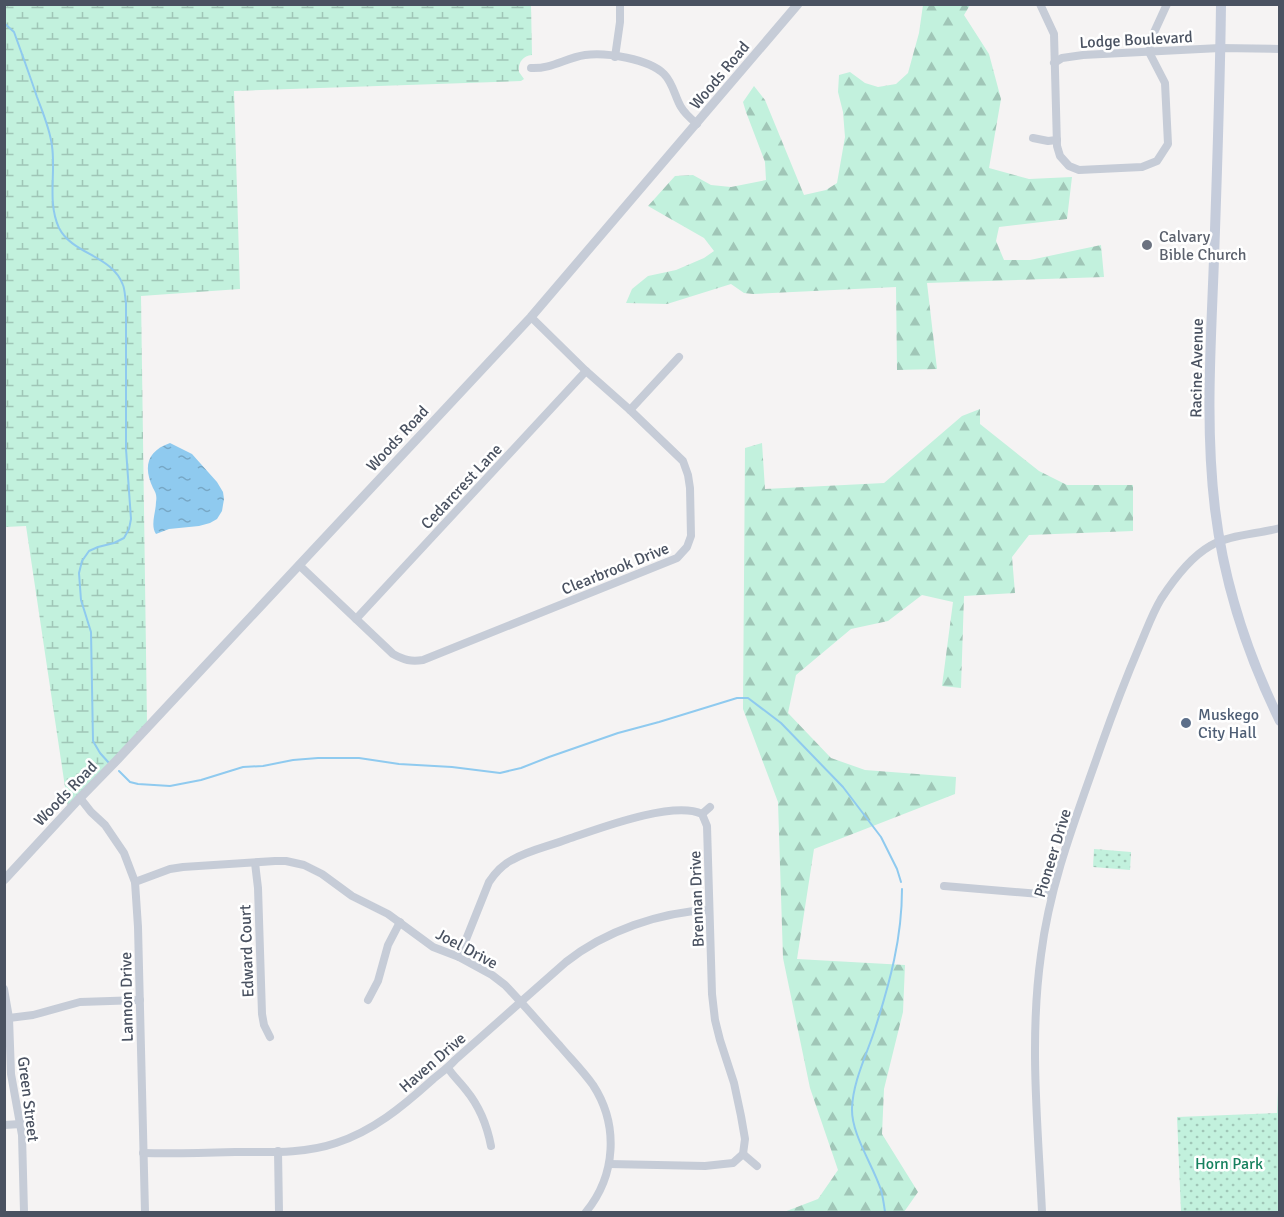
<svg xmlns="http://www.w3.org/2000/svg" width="1284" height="1217" font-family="Signika,sans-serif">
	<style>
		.grass { fill: url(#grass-dots) }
		.forest { fill: url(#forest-firs) }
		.wetland { fill: url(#wetland-marsh) }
		.water { fill: url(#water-ripples) }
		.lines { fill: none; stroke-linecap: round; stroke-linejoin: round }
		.stream { stroke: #8fcaef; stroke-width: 2 }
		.minor { stroke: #c6ccd7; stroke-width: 8 }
		.tertiary { stroke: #c6ccd7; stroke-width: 9 }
		.secondary { stroke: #c5ccdb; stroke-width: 10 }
		.worship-dot { fill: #6b7280; stroke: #fff; stroke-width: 2 }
		.service-dot { fill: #5c6f8a; stroke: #fff; stroke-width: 2 }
		.labels { text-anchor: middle; stroke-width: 5; stroke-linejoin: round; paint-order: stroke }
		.street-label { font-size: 16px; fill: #4a5261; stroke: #fff }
		.worship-label { font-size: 16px; fill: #5b616d; stroke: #fff; text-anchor: start }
		.service-label { font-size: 16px; fill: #4e5e75; stroke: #fff; text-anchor: start }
		.park-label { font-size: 16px; fill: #16815e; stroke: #fff }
	</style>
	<defs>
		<pattern id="grass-dots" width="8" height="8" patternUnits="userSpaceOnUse" patternTransform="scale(1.5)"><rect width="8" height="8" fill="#c2f1dd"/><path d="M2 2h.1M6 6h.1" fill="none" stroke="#a0c6b7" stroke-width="1.8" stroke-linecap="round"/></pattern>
		<pattern id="forest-firs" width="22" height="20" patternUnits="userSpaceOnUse" patternTransform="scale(1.5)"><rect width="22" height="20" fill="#c2f1dd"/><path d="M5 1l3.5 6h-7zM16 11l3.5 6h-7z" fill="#a0c6b7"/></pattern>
		<pattern id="wetland-marsh" width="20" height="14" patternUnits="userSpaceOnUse" patternTransform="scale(1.5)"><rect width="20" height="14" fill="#c2f1dd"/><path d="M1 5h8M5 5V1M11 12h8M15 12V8" fill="none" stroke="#a0c6b7"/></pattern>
		<pattern id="water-ripples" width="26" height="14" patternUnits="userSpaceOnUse" patternTransform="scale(1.5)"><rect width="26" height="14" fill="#8fcaef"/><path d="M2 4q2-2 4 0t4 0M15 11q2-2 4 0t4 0" fill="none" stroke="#77a7c5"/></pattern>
	</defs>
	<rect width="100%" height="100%" fill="#f5f3f3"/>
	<g class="grass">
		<path d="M1094,849L1131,852L1130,870L1093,867Z"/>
		<path d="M1279,1089V1212H1181L1177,1117L1277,1113L1278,1090Z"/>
	</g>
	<g class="forest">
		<path d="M923,5H970L964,15L989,54L1001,99L989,168L1029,179L1072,177L1067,219L999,227L996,241L1004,260H1030L1101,245L1104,277L927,283L937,369L897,370L896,287L753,294L744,293L731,284L667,304L626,303L632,289L648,276L676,270L704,258L714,251L704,238L648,206L675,176L693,175L711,185L731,187L766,180L765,162L746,112L743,102L754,86L765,100L804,195L826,190L837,183L845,137L843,112L838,92L839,75L850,72L865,83L878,87L896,84L908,73L919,33Z"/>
		<path d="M980,409V424L1039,471L1067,485H1133V531L1029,535L1012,557L1015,593L964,596L961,688L942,686L953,602L922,595L888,621L851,629L796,675L788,713L831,758L865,770L956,777L955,794L814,849L797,959L905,965L903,1012L884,1089L882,1134L918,1192L904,1212H784L818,1199L838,1170L810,1088L783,958L778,802L743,709L745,448L762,443L765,489L884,483L962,416Z"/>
	</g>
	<path class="wetland" d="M5,5H531L532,55C522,56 518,63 519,72L524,79L521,81L234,91L240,289L141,296L147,723L68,807L26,526L5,527Z"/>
	<path class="water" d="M170,443L192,454L217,482L223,492L224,499L222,511L217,519L210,523L199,526L169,529L156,534C150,525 156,512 156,502C157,496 156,493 153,488C143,467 147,451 170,443Z"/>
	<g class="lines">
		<g class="stream">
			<path d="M4,23L14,32C22,54 30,76 37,97C43,113 50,129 52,146C56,173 47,202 59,228C73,255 112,255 123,285C125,290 125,298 126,303V449L131,519L129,529L124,538L114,543L98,547L89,551L82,561L79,573L81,600L91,632L93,741L100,753L109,763"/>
			<path d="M119,771L130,782L138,784L170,786L201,780L243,767L263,766L293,760L318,758H359L399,764L452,767L500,773L521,768L549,757L618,733L659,722L737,698H748L781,723L843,787L881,837L897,869L901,882"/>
			<path d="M885,1212C884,1205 883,1197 881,1190C873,1165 851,1134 852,1108C853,1081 867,1054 875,1029C890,982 902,938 902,889"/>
		</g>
		<g class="minor">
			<path d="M1040,4L1054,34L1057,146L1060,156L1069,166L1079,170L1142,167L1157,161L1168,144L1165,83L1149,52L1151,39L1167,4"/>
			<path d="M615,57L620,22V4"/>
			<path d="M1054,63L1062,58L1083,55L1220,48L1280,49"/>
			<path d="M531,68C552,69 565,58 585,55C606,52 649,59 664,74C673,83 675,97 681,107C685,114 691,119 697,124"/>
			<path d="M1033,138L1048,141L1057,140"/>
			<path d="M630,410L679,357"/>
			<path d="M299,565L393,654C404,660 411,662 423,660L677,558L687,547L691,536L690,488L688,475L683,461L630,410L586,371L531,317"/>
			<path d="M356,619L586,371"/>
			<path d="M80,798L91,812L105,825L124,853L135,882L138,927L145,1212"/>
			<path d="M702,814L710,807"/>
			<path d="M255,863L258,888L262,1014L264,1025L270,1037"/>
			<path d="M135,882L170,869L183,867L275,861H286L304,865L322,874L352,896L388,914L433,947L459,957L492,975L505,985C524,1005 542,1026 560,1046C571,1059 583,1071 593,1085C619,1125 616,1175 586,1212"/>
			<path d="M944,886L1052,895"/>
			<path d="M459,957L489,882C495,873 502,865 512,860C529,850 550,846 568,839C598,829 673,800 702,814L707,826L712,994L715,1020L720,1040L734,1083L741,1116L745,1139L743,1154L733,1163L705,1166L609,1164"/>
			<path d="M4,989L9,1018L11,1074L22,1135L24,1212"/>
			<path d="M368,1000L378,981L388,945L400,922"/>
			<path d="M9,1018L33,1015L80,1002L140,1000"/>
			<path d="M448,1068C453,1076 460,1082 466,1090C480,1107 487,1125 491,1146"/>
			<path d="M4,1125L21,1124"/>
			<path d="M278,1151L279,1212"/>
			<path d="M143,1153C174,1154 205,1153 235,1152C268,1152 304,1154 336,1143C373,1131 402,1107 431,1081C439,1074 448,1068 455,1060L566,962C605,931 660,912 709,910"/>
			<path d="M743,1154L757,1166"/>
			<path d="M1042,1212C1038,1127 1029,1040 1041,955C1050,882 1077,815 1101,746C1113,712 1126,678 1140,645C1147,629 1152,614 1161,599C1172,582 1191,557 1210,546C1228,535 1258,534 1280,528"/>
		</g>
		<path class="tertiary" d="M4,880L77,801L117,760L531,317L798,4"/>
		<path class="secondary" d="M1221,4C1220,89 1217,174 1214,259C1211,342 1205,426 1215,509C1224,583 1247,654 1280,721"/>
	</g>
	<circle class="worship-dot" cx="1147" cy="245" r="6"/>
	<circle class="service-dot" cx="1186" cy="723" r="6"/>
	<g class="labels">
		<g class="street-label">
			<text transform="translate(1136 39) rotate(-3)" y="6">Lodge Boulevard</text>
			<text transform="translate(719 75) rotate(-50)" y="6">Woods Road</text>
			<text transform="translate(1196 368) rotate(-89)" y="6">Racine Avenue</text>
			<text transform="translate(397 438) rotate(-47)" y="6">Woods Road</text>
			<text transform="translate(461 486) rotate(-47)" y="6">Cedarcrest Lane</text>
			<text transform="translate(615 568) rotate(-22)" y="6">Clearbrook Drive</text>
			<text transform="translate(65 793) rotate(-46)" y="6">Woods Road</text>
			<text transform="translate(1052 853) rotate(-73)" y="6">Pioneer Drive</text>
			<text transform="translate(696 899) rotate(-92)" y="6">Brennan Drive</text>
			<text transform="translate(467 948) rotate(28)" y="6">Joel Drive</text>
			<text transform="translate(246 951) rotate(-92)" y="6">Edward Court</text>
			<text transform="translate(126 997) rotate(-91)" y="6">Lannon Drive</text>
			<text transform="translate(432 1062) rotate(-41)" y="6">Haven Drive</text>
			<text transform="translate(29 1099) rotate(83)" y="6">Green Street</text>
		</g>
		<g class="worship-label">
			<text x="1159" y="242">Calvary<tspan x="1159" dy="18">Bible Church</tspan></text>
		</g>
		<g class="service-label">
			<text x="1198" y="720">Muskego<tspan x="1198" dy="18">City Hall</tspan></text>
		</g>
		<g class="park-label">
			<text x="1229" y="1169">Horn Park</text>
		</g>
	</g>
	<rect width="1284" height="1217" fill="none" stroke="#4a5261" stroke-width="12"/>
</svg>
